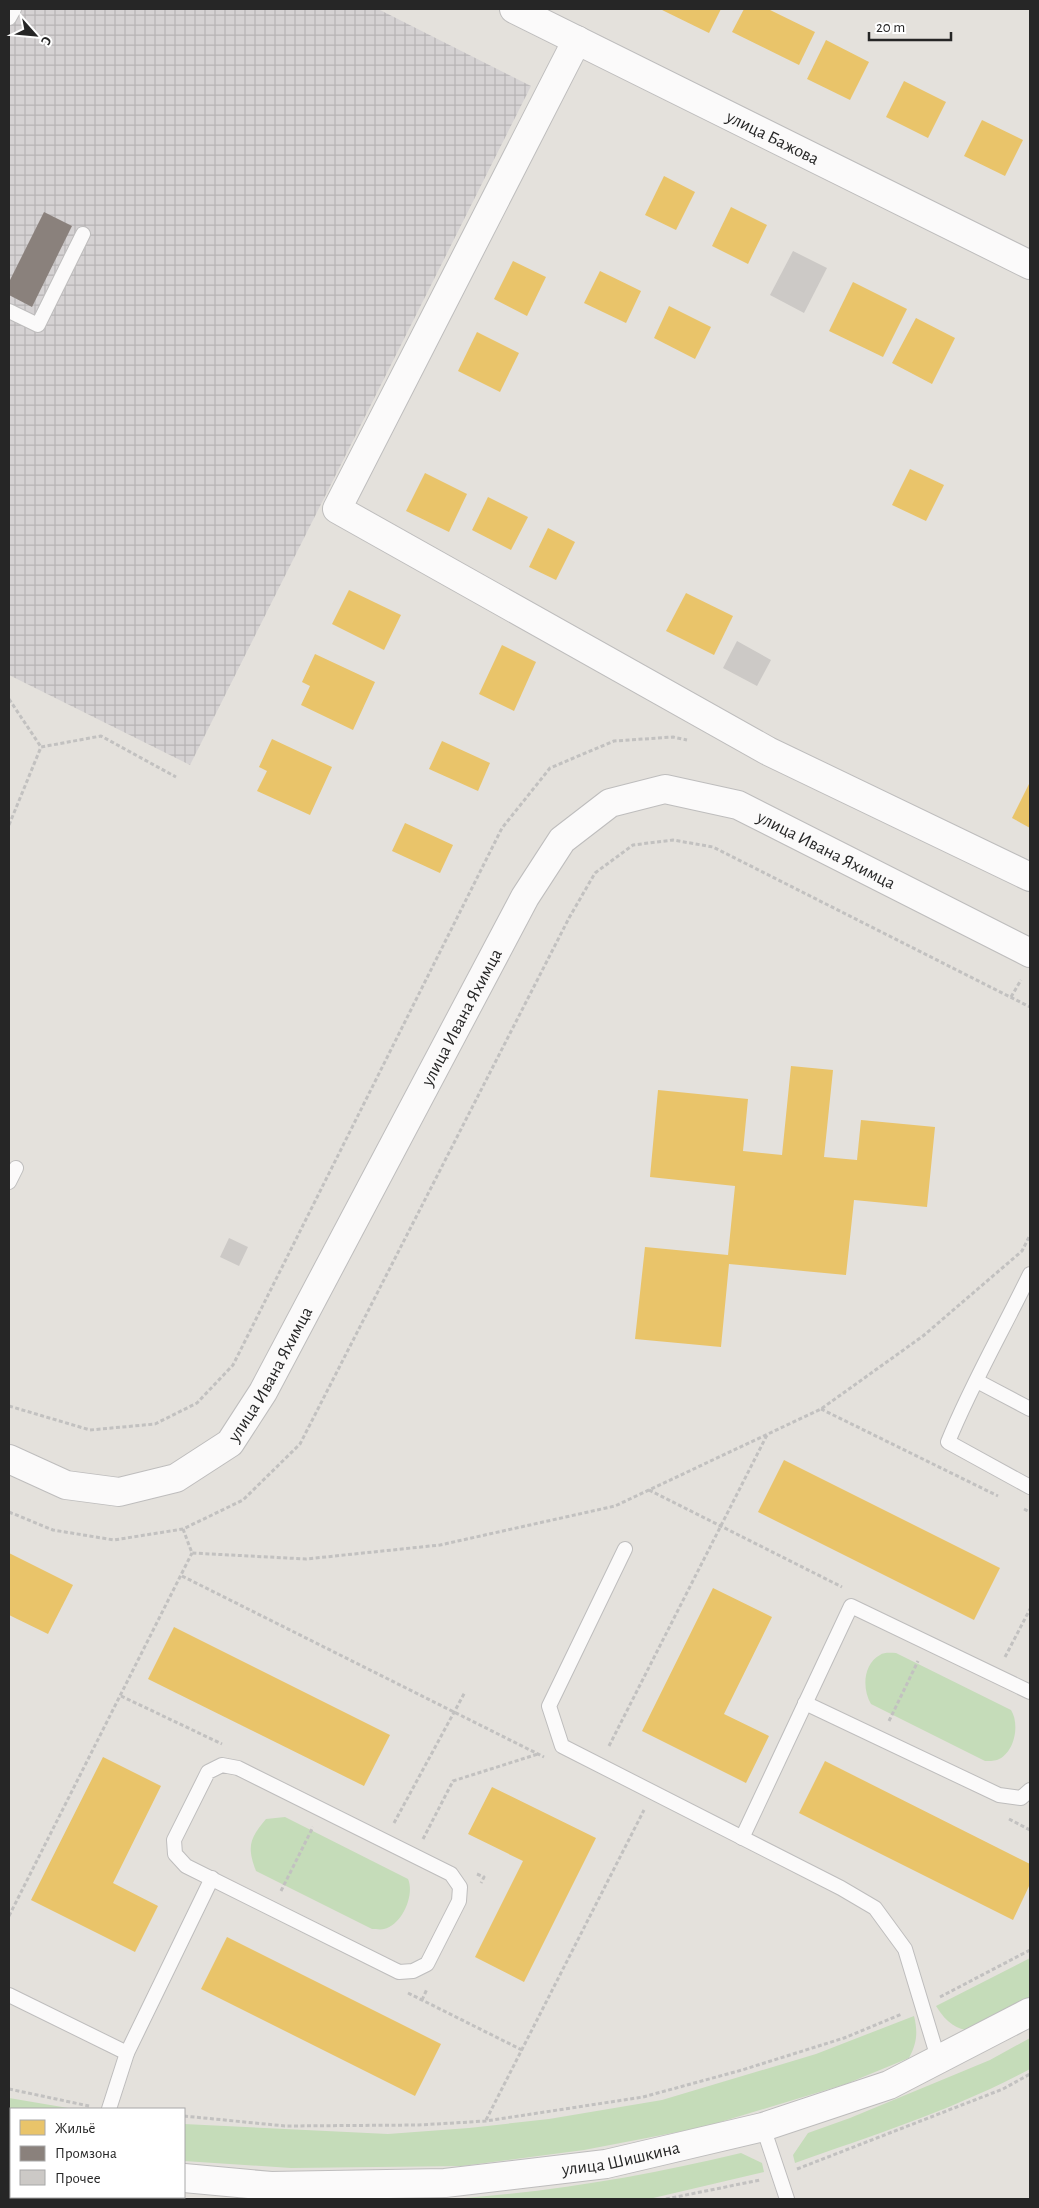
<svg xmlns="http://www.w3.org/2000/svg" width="1039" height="2208" font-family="'Alegreya Sans',sans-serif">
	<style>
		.industrial { fill: url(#industrial-grid) }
		.grass { fill: #c5dcb9 }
		.homes { fill: #e9c46a }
		.industry { fill: #8a817c }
		.building { fill: #ccc9c6 }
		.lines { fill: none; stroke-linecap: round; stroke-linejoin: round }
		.lane-casing { stroke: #bebdbd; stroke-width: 16 }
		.street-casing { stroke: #bebdbd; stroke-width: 30 }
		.path { stroke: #c2c1c0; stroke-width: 3; stroke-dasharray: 4 2.5; stroke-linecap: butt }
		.lane { stroke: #fbfafa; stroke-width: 14 }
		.street { stroke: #fbfafa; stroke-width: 28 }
		.labels { text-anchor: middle; stroke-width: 5; stroke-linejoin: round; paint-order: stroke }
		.street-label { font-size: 18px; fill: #262626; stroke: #fff }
	</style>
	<defs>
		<pattern id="industrial-grid" width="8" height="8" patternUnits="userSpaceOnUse" patternTransform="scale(1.25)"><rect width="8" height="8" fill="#d5d2d3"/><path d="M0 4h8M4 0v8" fill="none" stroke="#b7b4b5"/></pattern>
	</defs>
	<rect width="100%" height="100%" fill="#e4e1dc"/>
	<path class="industrial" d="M9,9H378L531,86L190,765L9,675Z"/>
	<g class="grass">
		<path d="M896,1653L1011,1710C1020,1724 1015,1753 997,1760C994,1761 988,1761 985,1761L871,1704C862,1689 863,1664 880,1655C884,1652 891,1653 896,1653Z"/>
		<path d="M285,1817L408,1879C415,1895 402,1925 384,1929C381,1930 375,1929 372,1929L256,1871C247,1847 249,1839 266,1819Z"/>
		<path d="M1030,1958V2002C995,2021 964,2052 936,2006Z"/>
		<path d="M914,2016C918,2032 917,2043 909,2058L846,2084L704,2127L584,2150L462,2166L291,2168L184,2161V2124L388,2134L469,2128L549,2119L662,2100L816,2054Z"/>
		<path d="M1030,2038V2069C956,2109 874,2135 795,2163L793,2155L808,2133L850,2118L990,2060Z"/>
		<path d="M9,2098L74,2109H11V2122L9,2121Z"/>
		<path d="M741,2153L762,2163L764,2172L649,2199H453C550,2192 646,2176 741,2153Z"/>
		<path d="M32,2197H146L145,2199H47Z"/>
	</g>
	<g class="homes">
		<path d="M660,9H721L709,33Z"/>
		<path d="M744,9H768L815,32L799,65L732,32Z"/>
		<path d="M826,40L869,62L850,100L807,79Z"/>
		<path d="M904,81L946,102L928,138L886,117Z"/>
		<path d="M982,120L1023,140L1005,176L964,156Z"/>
		<path d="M664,176L695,192L676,230L645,215Z"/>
		<path d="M731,207L767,225L748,264L712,246Z"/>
		<path d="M513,261L546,277L527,316L494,299Z"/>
		<path d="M600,271L641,291L626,323L584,303Z"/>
		<path d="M853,282L907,309L883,357L829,331Z"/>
		<path d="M669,306L711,327L695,359L654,338Z"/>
		<path d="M916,318L955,338L932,384L892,363Z"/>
		<path d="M477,332L519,353L500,392L458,371Z"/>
		<path d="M910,469L944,485L926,521L892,505Z"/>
		<path d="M425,473L467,494L449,532L406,511Z"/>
		<path d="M488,497L528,517L511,550L472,530Z"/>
		<path d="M548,528L575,542L556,580L529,567Z"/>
		<path d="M349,590L401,615L384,650L332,624Z"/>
		<path d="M686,593L733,616L714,655L666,631Z"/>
		<path d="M502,645L536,662L514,711L479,694Z"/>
		<path d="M315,654L375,682L353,730L301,705L310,686L302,682Z"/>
		<path d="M272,739L332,767L310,815L257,791L267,771L259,767Z"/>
		<path d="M442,741L490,763L478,791L429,769Z"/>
		<path d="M1030,782V828L1012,818Z"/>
		<path d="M405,823L453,845L440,873L392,851Z"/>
		<path d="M791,1066L833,1070L824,1157L857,1160L861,1120L935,1127L927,1207L854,1200L846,1275L729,1264L721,1347L635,1339L645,1247L728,1255L735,1186L650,1177L658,1090L748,1099L743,1151L782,1155Z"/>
		<path d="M784,1460L1000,1568L974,1620L758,1512Z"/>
		<path d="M9,1553L73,1585L48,1634L9,1615Z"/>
		<path d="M713,1588L772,1617L724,1714L769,1736L746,1783L642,1731Z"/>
		<path d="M174,1627L390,1735L364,1786L148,1679Z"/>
		<path d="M103,1757L161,1786L113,1883L158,1906L135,1952L31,1900Z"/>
		<path d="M825,1761L1030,1864V1884L1013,1920L799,1813Z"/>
		<path d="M492,1787L596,1838L524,1982L475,1957L523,1861L468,1834Z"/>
		<path d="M227,1937L441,2044L415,2096L201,1989Z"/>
	</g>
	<path class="industry" d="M44,212L72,226L32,307L9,295V282Z"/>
	<g class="building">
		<path d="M793,251L827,268L804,313L770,295Z"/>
		<path d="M737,641L771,660L757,686L723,668Z"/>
		<path d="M229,1238L248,1247L239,1266L220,1257Z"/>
	</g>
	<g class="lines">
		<g class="lane-casing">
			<g id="lane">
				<path d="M9,18L14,9"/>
				<path d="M9,311L38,325L83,234"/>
				<path d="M9,1182L16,1168"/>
				<path d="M1030,1274C1003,1330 971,1385 948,1442L1030,1487"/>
				<path d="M977,1381L1030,1409"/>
				<path d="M625,1549L549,1706L562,1746L841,1888L875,1908L905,1949L938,2058"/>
				<path d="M805,1703L999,1795L1021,1798L1030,1790"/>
				<path d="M222,1765L238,1768L451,1874L460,1887L459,1901L427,1964L413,1971L399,1972L186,1866L175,1854L174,1840L208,1772Z"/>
				<path d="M742,1838L851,1606L1030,1692"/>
				<path d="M9,1995L127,2053"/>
				<path d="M109,2109L127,2053L212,1878"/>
				<path d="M763,2127L787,2199"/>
			</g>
		</g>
		<g class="street-casing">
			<g id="street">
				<path id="s1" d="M514,9L1030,265"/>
				<path d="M577,40L337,509L768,751L1030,877"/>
				<path id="s2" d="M9,1459L66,1485L119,1492L176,1478L230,1443L263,1392L525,897L562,840L610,803L665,789L738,805L1030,953"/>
				<path d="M9,2152L11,2153"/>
				<path id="s3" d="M184,2178L271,2186L445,2183L606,2164L763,2127L889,2085L1030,2012"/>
			</g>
		</g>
		<g class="path">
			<path d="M9,699L41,747"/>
			<path d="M9,825L41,747L101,736L176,777"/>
			<path d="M1011,997L1021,980"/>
			<path d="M9,1406L90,1430L155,1424L197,1403L233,1365L502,828L550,768L614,741L673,737L687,740"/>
			<path d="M821,1409L998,1496"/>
			<path d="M649,1490L842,1587"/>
			<path d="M1024,1509L1030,1512"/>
			<path d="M9,1512L53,1530L114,1540L183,1529L243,1500L300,1444L569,918L595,873L633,845L673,840L713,847L1030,1007"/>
			<path d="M183,1529L192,1553L306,1559L440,1545L615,1506L821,1409L923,1336L1022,1251L1030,1235"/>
			<path d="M182,1576L544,1757"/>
			<path d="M1005,1657L1030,1609"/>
			<path d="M121,1696L222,1744"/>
			<path d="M889,1721L918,1661"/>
			<path d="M609,1746L767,1435"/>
			<path d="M1009,1819L1030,1830"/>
			<path d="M394,1823L465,1692"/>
			<path d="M423,1839L453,1781L538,1754"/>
			<path d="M477,1874L484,1877L481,1883"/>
			<path d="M281,1891L313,1827"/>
			<path d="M9,1916L192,1553"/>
			<path d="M408,1993L522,2050"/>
			<path d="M940,1997L1030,1950"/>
			<path d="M422,2000L427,1989"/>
			<path d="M9,2089L89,2106"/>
			<path d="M184,2116L285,2126L419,2125L486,2121L643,2097L742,2070L844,2038L902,2014"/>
			<path d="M486,2120L644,1810"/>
			<path d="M797,2169L1003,2089L1030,2074"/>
			<path d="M9,2195H11"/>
			<path d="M18,2197L30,2199"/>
			<path d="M666,2199L760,2180"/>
		</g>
		<use href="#lane" class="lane"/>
		<use href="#street" class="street"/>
	</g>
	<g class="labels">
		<g class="street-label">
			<text dy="6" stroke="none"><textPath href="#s1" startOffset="289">улица Бажова</textPath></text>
			<text dy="6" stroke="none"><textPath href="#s2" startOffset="1219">улица Ивана Яхимца</textPath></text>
			<text dy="6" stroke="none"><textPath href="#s2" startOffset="724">улица Ивана Яхимца</textPath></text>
			<text dy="6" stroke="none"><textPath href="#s2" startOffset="319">улица Ивана Яхимца</textPath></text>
			<text dy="6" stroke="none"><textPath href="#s3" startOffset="439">улица Шишкина</textPath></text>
		</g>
	</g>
	<rect width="1039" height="2208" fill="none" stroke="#262626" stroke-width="20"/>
	<rect x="10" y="2108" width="175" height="90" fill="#ffffff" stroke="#a8a8a8"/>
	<rect x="20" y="2120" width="25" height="15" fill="#e9c46a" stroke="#a8a8a8"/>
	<text x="55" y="2133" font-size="15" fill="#262626">Жильё</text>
	<rect x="20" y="2146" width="25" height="15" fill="#8a817c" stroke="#a8a8a8"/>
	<text x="55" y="2158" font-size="15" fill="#262626">Промзона</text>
	<rect x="20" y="2170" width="25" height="15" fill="#ccc9c6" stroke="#a8a8a8"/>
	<text x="55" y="2183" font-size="15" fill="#262626">Прочее</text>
	<g transform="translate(35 35) rotate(117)" stroke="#ffffff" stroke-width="4" paint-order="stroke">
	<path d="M0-4L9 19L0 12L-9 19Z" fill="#262626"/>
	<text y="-8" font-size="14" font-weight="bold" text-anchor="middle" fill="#262626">С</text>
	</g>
	<path d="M869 32v8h82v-8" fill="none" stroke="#262626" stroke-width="2.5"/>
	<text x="876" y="32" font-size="15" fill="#262626" stroke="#ffffff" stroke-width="4" paint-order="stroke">20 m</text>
</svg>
